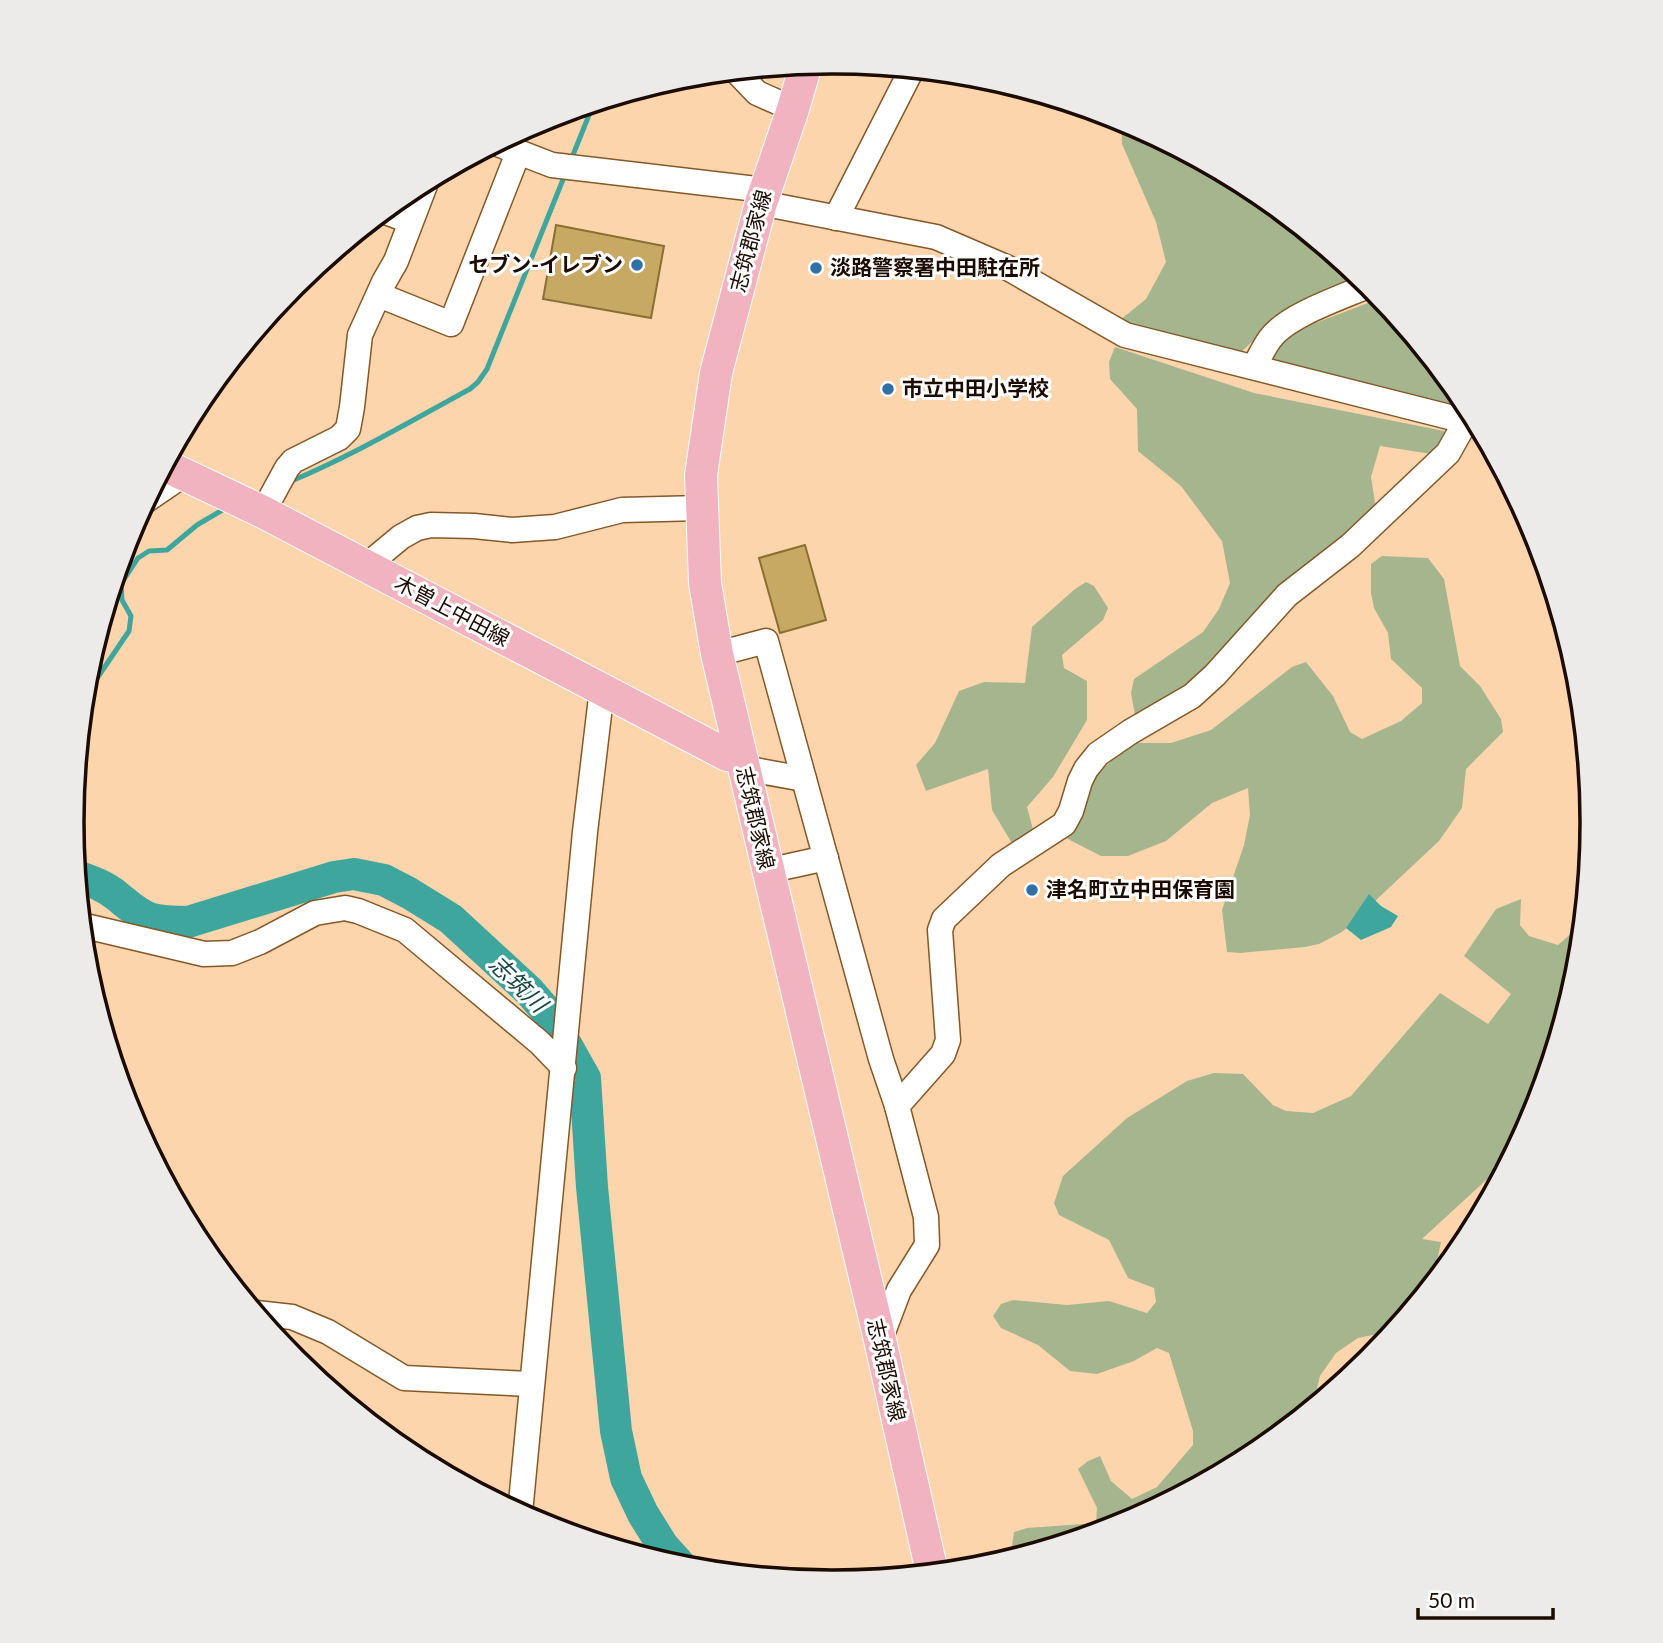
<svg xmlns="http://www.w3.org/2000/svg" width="1663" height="1643" font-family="Lato,'Noto Sans JP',sans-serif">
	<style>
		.green { fill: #a5b68f }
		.water { fill: #3fa69d }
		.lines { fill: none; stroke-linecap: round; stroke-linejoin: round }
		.stream { stroke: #3fa69d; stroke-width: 5 }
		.river { stroke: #3fa69d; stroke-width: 32 }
		.building { fill: #c7a963; stroke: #897032; stroke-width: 2 }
		.minor-casing { stroke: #845827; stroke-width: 27 }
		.major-casing { stroke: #fff; stroke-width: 34 }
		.minor { stroke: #fff; stroke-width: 24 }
		.major { stroke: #f2b3c1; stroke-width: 32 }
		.poi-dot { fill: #2f70a7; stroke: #fefefe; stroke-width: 2.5 }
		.labels { text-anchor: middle; stroke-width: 6; stroke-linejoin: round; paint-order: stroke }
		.street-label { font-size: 21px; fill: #1c0b00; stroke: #fefefe }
		.poi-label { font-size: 21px; font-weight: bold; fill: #1c0b00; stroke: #fefefe; text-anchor: start }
		.water-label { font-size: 23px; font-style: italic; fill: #164440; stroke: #fefefe }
		.rim { fill: none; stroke: #1c0b00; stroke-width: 3.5 }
	</style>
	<rect width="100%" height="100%" fill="#fdd5ad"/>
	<g class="green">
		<path d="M1121,119L1254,190L1363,279L1273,322L1239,354L1114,325L1146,299L1166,262L1156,222L1122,144Z"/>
		<path d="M1381,298L1464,399L1471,413L1274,366L1273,351L1292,332Z"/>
		<path d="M1115,347L1254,393L1444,431L1448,446L1438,455L1380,446L1371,477L1377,515L1170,703L1136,721L1131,693L1134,679L1203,632L1219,609L1230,583L1222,541L1181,486L1138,451L1137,409L1110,379L1109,362Z"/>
		<path d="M1382,556L1428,558L1444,579L1460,666L1480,686L1501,719L1503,732L1466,769L1462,808L1439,841L1342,932L1319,944L1305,947L1240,953L1227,952L1222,910L1244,845L1250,815L1248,788L1212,803L1166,841L1128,856H1101L1064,837L1087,785L1129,743H1171L1211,730L1292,667L1306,662L1333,696L1350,732L1362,739L1401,721L1422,703V688L1391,659L1388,633L1374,608L1371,593V564Z"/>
		<path d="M1086,582L1094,586L1108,608L1103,620L1062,655L1064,668L1087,681V720L1053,777L1027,807L1034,833L1013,845L992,810L988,769L926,791L916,765L935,743L959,691L984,682L1025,683L1032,627L1075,589Z"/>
		<path d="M1521,899L1520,925L1529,936L1558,945L1582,924L1577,970L1534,1113L1509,1159L1422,1239L1441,1242L1433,1281L1392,1331L1358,1338L1336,1353L1320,1376L1317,1388L1322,1397L1254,1454L1122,1524L1032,1551L1024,1552L1012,1546L1014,1532L1027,1528L1096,1523L1097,1508L1078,1469L1088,1461L1100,1456L1111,1481L1132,1499L1157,1487L1193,1445V1431L1169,1353L1157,1348L1134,1361L1097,1374L1070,1371L1038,1345L1001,1328L993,1316L1001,1304L1013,1300L1067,1305L1109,1301L1147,1313L1156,1302L1154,1288L1128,1278L1109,1240L1059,1215L1054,1203L1063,1176L1127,1118L1187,1081L1214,1073L1243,1074L1273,1105L1286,1111L1313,1113L1351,1096L1440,993L1488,1024L1511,994L1464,956L1496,909Z"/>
	</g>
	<path class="water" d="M1369,894L1381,906L1398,916L1391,927L1361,940L1346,928Z"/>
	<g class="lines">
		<g class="stream">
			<path d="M689,75L715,73"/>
			<path d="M571,160L593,105L610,98"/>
			<path d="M289,482C352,456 411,421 470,389L478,382L487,369L566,172"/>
			<path d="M83,699L129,631L131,616L122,600L121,584L138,558L149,551L167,550L197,525L224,509"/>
		</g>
		<path class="river" d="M77,876C91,881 105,886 117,896C127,904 136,913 149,918C162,922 175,922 188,922L334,877L354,874L384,880L409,893L451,919L529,991L549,1014L585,1078L592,1187L616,1431L626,1478L643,1514L663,1546L681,1566"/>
	</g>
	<g class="building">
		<path d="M556,225L664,246L651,318L543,299Z"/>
		<path d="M805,545L826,620L780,633L759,558Z"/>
	</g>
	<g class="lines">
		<g class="minor-casing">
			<g id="minor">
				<path d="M736,71L757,93L793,109"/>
				<path d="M495,143L552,165L765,190"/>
				<path d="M761,203L936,237L1008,268L1125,335L1477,424"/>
				<path d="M383,211L410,221"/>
				<path d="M836,218L912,69"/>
				<path d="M379,295L451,324L518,153"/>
				<path d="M1254,367C1259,358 1264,347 1270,339C1287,315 1343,297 1370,285"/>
				<path d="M145,501L183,475"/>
				<path d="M263,512L287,468L293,461L339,438L348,429L352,407L360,335L384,282L396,261L427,180"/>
				<path d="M366,566L401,537L417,528L431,525L474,526L512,530L555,527L622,510L701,508"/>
				<path d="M717,654L766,641L881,1059L897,1106L926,1217L927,1245L899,1290L880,1340"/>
				<path d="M743,768L804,779"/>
				<path d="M767,871L826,858"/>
				<path d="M81,925L204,954L232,953L260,942L315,913L345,908L358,911L405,930L540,1043L564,1068"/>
				<path d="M897,1106L943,1054L948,1040L940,930L944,919L1001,865L1064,824L1071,811L1080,781L1086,769L1098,754L1130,732L1192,696L1215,675L1287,595L1350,546L1448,453L1466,421"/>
				<path d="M256,1313L292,1317L328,1332L404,1378L531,1384"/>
				<path d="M520,1513L585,832L602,689"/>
			</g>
		</g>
		<g class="major-casing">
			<g id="major">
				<path d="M806,64L793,109L761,203L716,373L701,475L705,583L717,654L880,1340L932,1572"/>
				<path d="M164,465L263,512L727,755L740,756"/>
			</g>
		</g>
		<use href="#minor" class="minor"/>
		<use href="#major" class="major"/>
	</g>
	<g class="poi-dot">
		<circle cx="637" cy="265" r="7"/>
		<circle cx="816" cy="268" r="7"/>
		<circle cx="888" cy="389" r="7"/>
		<circle cx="1032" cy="890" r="7"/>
	</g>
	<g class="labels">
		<g class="street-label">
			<text transform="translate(751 241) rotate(-75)" y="7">志筑郡家線</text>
			<text transform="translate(452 611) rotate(28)" y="7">木曽上中田線</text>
			<text transform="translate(755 818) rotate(77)" y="7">志筑郡家線</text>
			<text transform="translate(886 1370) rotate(77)" y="7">志筑郡家線</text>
		</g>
		<g class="poi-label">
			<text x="623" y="272" text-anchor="end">セブン-イレブン</text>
			<text x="830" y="275">淡路警察署中田駐在所</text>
			<text x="902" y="396">市立中田小学校</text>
			<text x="1046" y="897">津名町立中田保育園</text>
		</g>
		<g class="water-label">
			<text transform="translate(518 984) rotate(44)" y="8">志筑川</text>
		</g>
	</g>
	<path d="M0 0H1663V1643H0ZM84 822a748 748 0 1 1 1496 0a748 748 0 1 1-1496 0Z" fill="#ecebea" fill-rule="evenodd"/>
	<path class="rim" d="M84 822a748 748 0 1 1 1496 0a748 748 0 1 1-1496 0Z"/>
	<path d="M1418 1608v10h135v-10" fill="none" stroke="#1c0b00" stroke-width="3.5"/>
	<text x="1428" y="1608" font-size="21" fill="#1c0b00" stroke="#fefefe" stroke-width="5" paint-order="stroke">50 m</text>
</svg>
